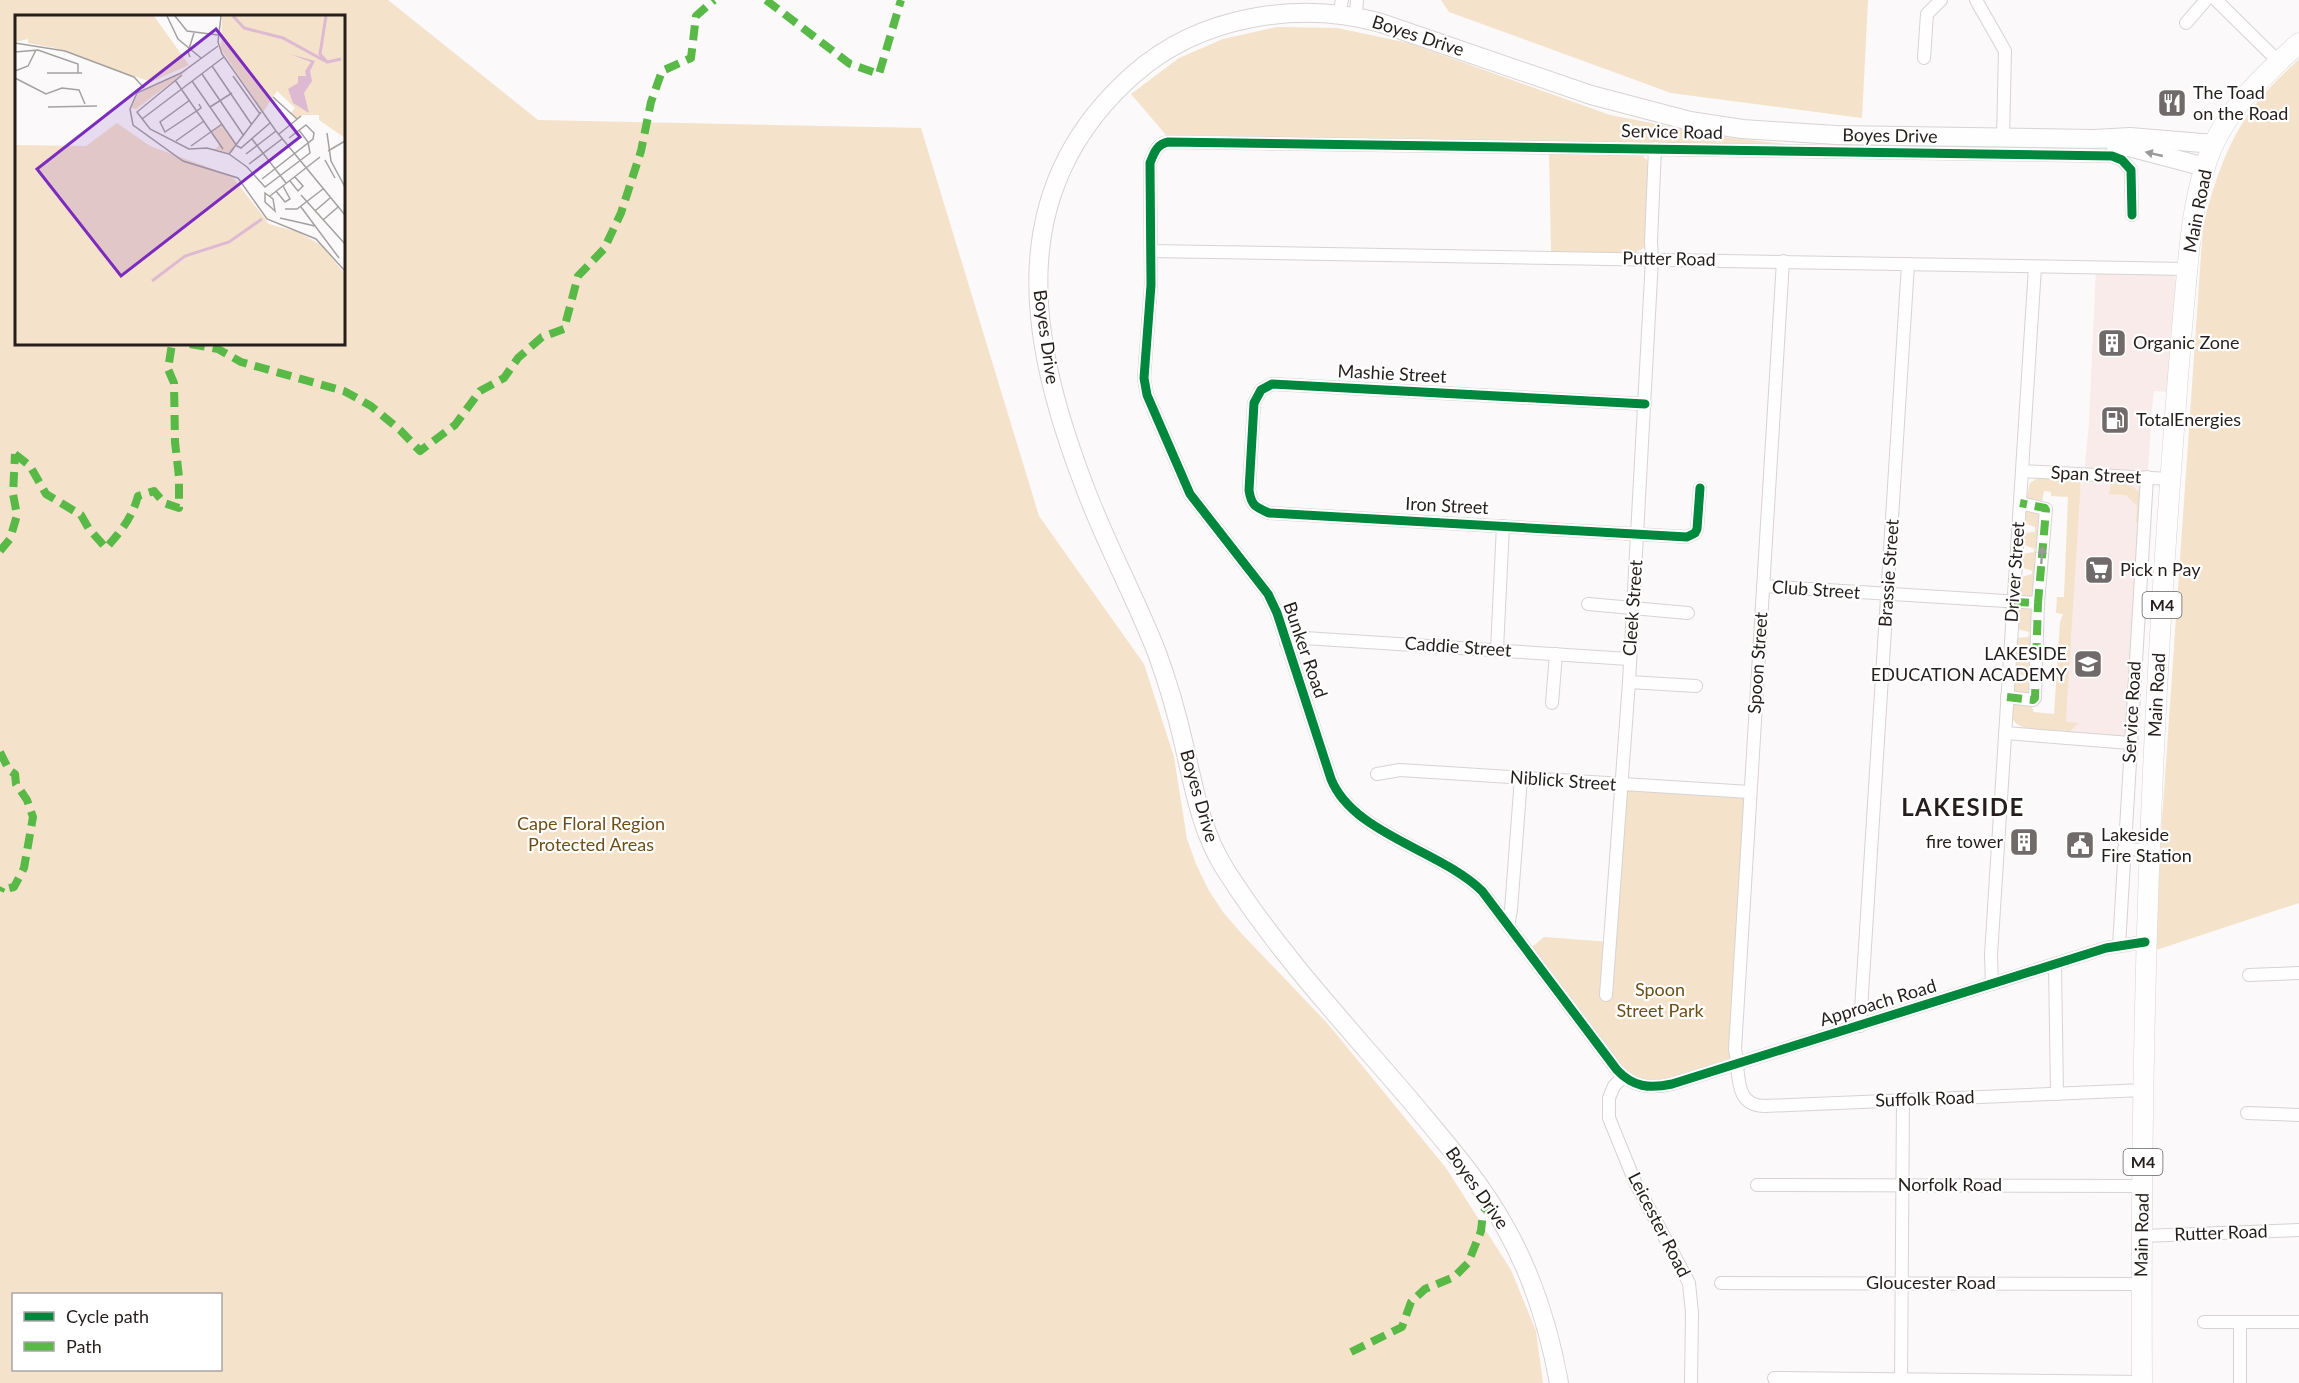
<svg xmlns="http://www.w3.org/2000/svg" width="2299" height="1383" font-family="Lato,sans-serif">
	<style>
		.built { fill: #f8ebe9 }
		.green { fill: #f4e2ca; fill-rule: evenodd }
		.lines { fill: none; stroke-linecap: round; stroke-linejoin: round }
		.minor-casing { stroke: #d8d3d2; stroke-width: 14 }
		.secondary-casing { stroke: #d8d3d2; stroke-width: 20 }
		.primary-casing { stroke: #d8d3d2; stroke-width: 21 }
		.minor { stroke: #fefefe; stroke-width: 12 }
		.secondary { stroke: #fefefe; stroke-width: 18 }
		.primary { stroke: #fefefe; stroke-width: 20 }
		.quiet { stroke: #58b947; stroke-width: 8; stroke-dasharray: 15 8; stroke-linecap: butt }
		.cycleway-casing { stroke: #fff; stroke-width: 13 }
		.cycleway { stroke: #00873e; stroke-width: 9 }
		.oneway { fill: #9c9999 }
		.labels { text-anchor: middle; stroke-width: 4.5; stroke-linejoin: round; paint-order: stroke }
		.shield { fill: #fff; stroke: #666261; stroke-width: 1.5 }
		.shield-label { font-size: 16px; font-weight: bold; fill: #251e1d }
		.street-label { font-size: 18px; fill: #251e1d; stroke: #fff }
		.poi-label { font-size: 18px; fill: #251e1d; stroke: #fff; text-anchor: start }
		.park-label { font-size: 18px; fill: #6e4e14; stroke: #fff }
		.district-label { font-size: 24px; font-weight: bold; letter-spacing: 1.5px; fill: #251e1d; stroke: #fff }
		.inset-river { fill: none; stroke: #debad2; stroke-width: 3 }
		.inset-road { fill: none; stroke: #a5a1a1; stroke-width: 1.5 }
		.view { fill: #7b2cbf; fill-opacity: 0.15; stroke: #7b2cbf; stroke-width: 3 }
		.inset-edge { fill: none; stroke: #251e1d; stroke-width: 3 }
	</style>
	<rect width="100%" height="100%" fill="#fbf9f9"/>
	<path class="built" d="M2096,269H2176L2169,392L2154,391L2152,408L2130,743L2065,737L2080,490L2084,475L2089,423Z"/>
	<g class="green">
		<path d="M0,0H388L538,120L921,128L1039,516L1144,664L1174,757L1187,839L1196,864L1208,889L1223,912L1241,933L1328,1024L1446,1168L1511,1270L1536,1331L1543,1383H0ZM16,16H344V344H16ZM14,1294H220V1370H14Z"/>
		<path d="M1441,0H1868L1862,118L1671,93L1449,12Z"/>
		<path d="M1277,27L1337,28L1409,43L1610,115L1723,137L1823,148L1166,135L1131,94L1179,58L1223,39Z"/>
		<path d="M2299,59V903L2156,950L2161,835L2203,226C2213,186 2226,145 2251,110C2265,91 2282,75 2299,59Z"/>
		<path d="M1549,152L1641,154L1647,160L1648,166L1645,247L1635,253L1551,252Z"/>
		<path d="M2039,477L2081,479L2066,722L2079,723L2070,731C2056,730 2016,734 2012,717C2011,713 2013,707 2013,703L2030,704L2034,712L2054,714L2060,622L2063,614L2056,613L2057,597H2064L2068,497L2051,496V492L2044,491L2042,503L2026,501L2030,483Z"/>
		<path d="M2111,481L2128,483L2139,492V521L2136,522L2137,506L2126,495L2108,494L2110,491Z"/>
		<path d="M2036,510L2040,515L2037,530L2040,532L2037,548H2035V552L2038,554L2036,570H2034V574L2037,576V593L2031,599L2020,595L2021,577L2032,574V571L2021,567L2022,554L2034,552V549L2023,544L2024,533L2035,532V527L2024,523L2025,511Z"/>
		<path d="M2030,606L2034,609L2036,622L2030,631L2029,636L2032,637L2033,653L2028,654V658L2033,660L2031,675L2027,676L2026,679L2029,681L2028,695L2013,696L2014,683L2025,681V676L2015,674L2016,662L2027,660V656L2016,651L2017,638L2028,637L2029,632L2017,629L2019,609Z"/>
		<path d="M1621,785L1750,792L1738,1064L1672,1084L1636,1085L1527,951L1544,937L1610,942Z"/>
	</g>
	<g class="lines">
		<g class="minor-casing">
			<g id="minor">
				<path d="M1976,0L2005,51L2003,137"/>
				<path d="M2216,0L2279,62"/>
				<path d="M1339,14L1342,0"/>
				<path d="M1356,16L1357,0"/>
				<path d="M2186,23L2206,0"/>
				<path d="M1924,58L1927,14L1941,0"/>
				<path d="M2132,215L2131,170L2122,160L2112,156L1168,142C1157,144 1154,153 1150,163L1151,285L1144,378L1147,395L1190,494L1268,594L1277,613L1331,779C1353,834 1440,850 1482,891L1617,1070C1633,1087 1649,1089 1672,1084L2106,948L2145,942"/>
				<path d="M1151,251L2187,269"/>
				<path d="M1783,261L1735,1049C1740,1073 1733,1106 1765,1106L2144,1090"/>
				<path d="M1645,404L1272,384L1261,390L1254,403L1249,490C1251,505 1255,507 1269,513L1687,537L1695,533L1697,529L1700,488"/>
				<path d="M2022,471L2170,479"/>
				<path d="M1763,586L2038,603L2046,509L2020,503"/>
				<path d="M1588,604L1688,613"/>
				<path d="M1286,643L1305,638L1320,639L1629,659"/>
				<path d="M1497,649L1503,526"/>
				<path d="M1629,682L1696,686"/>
				<path d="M2007,697L2033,700L2035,698L2038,603"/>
				<path d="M1552,703L1556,654"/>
				<path d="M2005,733L2130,743"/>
				<path d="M1377,774L1400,770L1750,792"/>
				<path d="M2124,849L2149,850"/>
				<path d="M1508,926L1511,910L1521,778"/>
				<path d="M2119,946L2147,477"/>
				<path d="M2055,964L2057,1094"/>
				<path d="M2249,975L2299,973"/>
				<path d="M1992,984L1991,955L2035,267"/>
				<path d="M1606,995L1629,682L1652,259L1651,241L1655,148"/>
				<path d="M1860,1026L1908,264"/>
				<path d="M1623,1077L1614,1086L1609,1098V1118L1635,1182L1689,1283L1692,1313L1691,1383"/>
				<path d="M2247,1113L2299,1115"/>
				<path d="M1757,1185L2142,1186"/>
				<path d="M2142,1236L2299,1230"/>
				<path d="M1721,1283L2141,1284"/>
				<path d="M2204,1322H2299"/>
				<path d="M1774,1378L2142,1382"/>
				<path d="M1901,1383L1903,1100"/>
				<path d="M2240,1383V1322"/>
			</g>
		</g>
		<g class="secondary-casing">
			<g id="secondary">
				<path d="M2114,143L2205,167"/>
				<path d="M1559,1383C1549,1328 1533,1276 1505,1227C1480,1181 1444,1141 1411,1101C1347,1026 1278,953 1225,869C1201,831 1194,788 1184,745C1177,714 1168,683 1157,653C1136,599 1108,548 1087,493C1029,344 1000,192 1134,74C1200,16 1298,0 1381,23L1591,95L1690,121L1742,129L1836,135L2094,139L2130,137L2214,144"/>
			</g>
		</g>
		<g class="primary-casing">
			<path id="primary" d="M2142,1383C2140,1079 2148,774 2171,471C2175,415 2179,360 2184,305C2189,255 2191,203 2209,155C2226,110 2264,75 2299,43"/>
		</g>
		<use href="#minor" class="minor"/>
		<use href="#secondary" class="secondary"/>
		<use href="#primary" class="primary"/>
		<g class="quiet">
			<path d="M766,0L850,64L879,74L901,0"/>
			<path d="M190,344L218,349L241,362L344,391L371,406L400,430L420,451L455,425L480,391L504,378L518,358L542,337L564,329L578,276L604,249L621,213L641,151L651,102L662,71L691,58L696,16L714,0"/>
			<path d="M15,454L30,466L46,494L81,515L89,529L106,548C121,531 132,518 138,496L154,491L164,503L179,508V477L175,442L174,383L168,369L172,344"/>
			<path d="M0,551L10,539L17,515L13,494L15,454"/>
			<path d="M2014,602L2038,603L2046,510L2045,508L2020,503"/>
			<path d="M2007,697L2033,700L2035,698L2038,603"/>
			<path d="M0,752L9,770L15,774L16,784L27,800L33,817L24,868L14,887L6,889L2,887L0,891"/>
			<path d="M1351,1352L1402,1327L1411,1302L1425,1289L1454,1277L1468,1263L1481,1231L1483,1213L1491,1203"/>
		</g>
		<g class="cycleway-casing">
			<g id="cycleway">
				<path d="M2132,215L2131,170L2122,160L2112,156L1168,142C1157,144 1154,153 1150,163L1151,285L1144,378L1147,395L1190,494L1268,594L1277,613L1331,779C1353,834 1440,850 1482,891L1617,1070C1633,1087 1649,1089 1672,1084L2106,948L2145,942"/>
				<path d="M1645,404L1272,384L1261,390L1254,403L1249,490C1251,505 1255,507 1269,513L1687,537L1695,533L1697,529L1700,488"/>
			</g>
		</g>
		<use href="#cycleway" class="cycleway"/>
	</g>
	<defs><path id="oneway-solid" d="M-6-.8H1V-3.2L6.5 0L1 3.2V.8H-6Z" transform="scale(1.5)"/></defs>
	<g class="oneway">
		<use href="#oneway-solid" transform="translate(2154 154) rotate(-167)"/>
		<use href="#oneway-solid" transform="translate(2042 555) rotate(-85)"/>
	</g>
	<defs>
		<g id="restaurant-square" transform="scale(1.5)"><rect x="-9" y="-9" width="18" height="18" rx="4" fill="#706b6a" stroke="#fff"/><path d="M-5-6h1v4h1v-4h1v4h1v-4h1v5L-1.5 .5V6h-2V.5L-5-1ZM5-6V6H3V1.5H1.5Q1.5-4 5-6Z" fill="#fff"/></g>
		<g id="building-square" transform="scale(1.5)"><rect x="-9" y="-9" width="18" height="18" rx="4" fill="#706b6a" stroke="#fff"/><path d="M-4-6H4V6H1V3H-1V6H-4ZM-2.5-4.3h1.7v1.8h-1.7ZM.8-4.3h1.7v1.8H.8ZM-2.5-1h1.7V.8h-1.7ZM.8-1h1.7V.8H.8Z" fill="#fff"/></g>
		<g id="fuel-square" transform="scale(1.5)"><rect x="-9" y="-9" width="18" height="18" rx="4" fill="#706b6a" stroke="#fff"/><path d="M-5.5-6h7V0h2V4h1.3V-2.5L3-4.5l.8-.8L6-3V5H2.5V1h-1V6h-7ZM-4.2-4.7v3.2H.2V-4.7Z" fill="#fff"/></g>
		<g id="supermarket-square" transform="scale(1.5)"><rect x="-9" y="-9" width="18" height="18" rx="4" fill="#706b6a" stroke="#fff"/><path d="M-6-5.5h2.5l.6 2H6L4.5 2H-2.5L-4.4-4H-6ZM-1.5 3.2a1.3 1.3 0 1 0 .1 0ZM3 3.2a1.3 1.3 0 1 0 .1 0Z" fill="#fff"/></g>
		<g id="school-square" transform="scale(1.5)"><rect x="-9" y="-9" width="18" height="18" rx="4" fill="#706b6a" stroke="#fff"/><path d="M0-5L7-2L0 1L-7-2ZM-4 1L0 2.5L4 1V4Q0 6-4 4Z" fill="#fff"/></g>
		<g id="civic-square" transform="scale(1.5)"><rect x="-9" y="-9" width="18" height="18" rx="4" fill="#706b6a" stroke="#fff"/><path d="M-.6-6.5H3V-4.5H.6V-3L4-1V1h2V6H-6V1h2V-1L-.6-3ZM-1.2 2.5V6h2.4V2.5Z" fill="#fff"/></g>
	</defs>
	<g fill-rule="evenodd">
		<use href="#restaurant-square" x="2172" y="103"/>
		<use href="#building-square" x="2112" y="343"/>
		<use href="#fuel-square" x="2115" y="420"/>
		<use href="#supermarket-square" x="2099" y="570"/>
		<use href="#school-square" x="2088" y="664"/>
		<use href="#building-square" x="2024" y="842"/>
		<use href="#civic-square" x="2080" y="845"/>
	</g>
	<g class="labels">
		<g class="shield">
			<rect x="2142.5" y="592" width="39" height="26" rx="4.5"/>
			<rect x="2123.5" y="1149" width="39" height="26" rx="4.5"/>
		</g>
		<g class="shield-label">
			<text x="2162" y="611">M4</text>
			<text x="2143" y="1168">M4</text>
		</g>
		<g class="street-label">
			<text transform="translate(1418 36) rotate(18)" y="6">Boyes Drive</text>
			<text transform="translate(1672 132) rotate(1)" y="6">Service Road</text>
			<text transform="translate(1890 136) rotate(1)" y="6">Boyes Drive</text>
			<text transform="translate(2198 211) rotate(-79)" y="6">Main Road</text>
			<text transform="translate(1669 259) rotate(1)" y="6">Putter Road</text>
			<text transform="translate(1046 337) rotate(82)" y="6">Boyes Drive</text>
			<text transform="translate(1392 374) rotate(3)" y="6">Mashie Street</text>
			<text transform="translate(2096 475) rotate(3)" y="6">Span Street</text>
			<text transform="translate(1447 506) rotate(3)" y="6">Iron Street</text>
			<text transform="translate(2015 572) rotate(-86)" y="6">Driver Street</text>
			<text transform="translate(1889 573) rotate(-86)" y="6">Brassie Street</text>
			<text transform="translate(1816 590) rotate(4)" y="6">Club Street</text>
			<text transform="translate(1633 608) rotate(-86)" y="6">Cleek Street</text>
			<text transform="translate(1458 647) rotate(4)" y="6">Caddie Street</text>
			<text transform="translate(1305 650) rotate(71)" y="6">Bunker Road</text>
			<text transform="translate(1758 663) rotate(-86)" y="6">Spoon Street</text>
			<text transform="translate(2157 695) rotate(-87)" y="6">Main Road</text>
			<text transform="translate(2132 712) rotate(-87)" y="6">Service Road</text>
			<text transform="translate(1563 781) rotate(4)" y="6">Niblick Street</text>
			<text transform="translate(1199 796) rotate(74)" y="6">Boyes Drive</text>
			<text transform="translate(1878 1003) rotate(-17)" y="6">Approach Road</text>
			<text transform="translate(1925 1099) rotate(-2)" y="6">Suffolk Road</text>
			<text x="1950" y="1191">Norfolk Road</text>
			<text transform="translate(1477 1188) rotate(55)" y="6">Boyes Drive</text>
			<text transform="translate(1659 1225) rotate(63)" y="6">Leicester Road</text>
			<text transform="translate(2221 1233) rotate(-2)" y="6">Rutter Road</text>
			<text transform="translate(2142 1235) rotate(-89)" y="6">Main Road</text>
			<text x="1931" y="1289">Gloucester Road</text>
		</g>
		<g class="poi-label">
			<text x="2193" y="99">The Toad<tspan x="2193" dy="21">on the Road</tspan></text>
			<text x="2133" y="349">Organic Zone</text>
			<text x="2136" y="426">TotalEnergies</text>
			<text x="2120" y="576">Pick n Pay</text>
			<text x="2067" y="660" text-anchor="end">LAKESIDE<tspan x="2067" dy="21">EDUCATION ACADEMY</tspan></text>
			<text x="2101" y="841">Lakeside<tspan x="2101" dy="21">Fire Station</tspan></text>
			<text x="2003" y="848" text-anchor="end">fire tower</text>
		</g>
		<g class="park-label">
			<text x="591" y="830">Cape Floral Region<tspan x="591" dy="21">Protected Areas</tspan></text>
			<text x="1660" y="996">Spoon<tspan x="1660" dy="21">Street Park</tspan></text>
		</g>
		<g class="district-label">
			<text x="1963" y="816">LAKESIDE</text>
		</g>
	</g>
	<g transform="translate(15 15)">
		<rect width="330" height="330" fill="#fbf9f9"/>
		<path d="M0,1H139L174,50L136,67L40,33L13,28V24L0,27ZM207,1H330V123L304,105V100H288L282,104L276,98L280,93L262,76L248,97L206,34ZM173,55L121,94L116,93L123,79ZM102,108L135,131L217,161L254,209L283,217L306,230L330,259V329H0V130L71,131ZM207,109L221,130L217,138L199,135L205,129L196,116Z" fill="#f4e2ca"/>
		<path d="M275,39L300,46L295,56L297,66L289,78L294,98L278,88L273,74L283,68V61H291L290,56L296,47Z" fill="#debad2"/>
		<path class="inset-river" d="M218,1L229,13L268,23L310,46M311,1L305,39L312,47L326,44M137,266L170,241L214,227L247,204"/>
		<path class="inset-road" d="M152,1L163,24L186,43M160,1L172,16L203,20M206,1L203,27L207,39L261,116L330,200M0,28L50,36L119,62L129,73M203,31L166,58L122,78L115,94L118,110L168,146L223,163L252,204L301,224L330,256M0,37L23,35L37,40L63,49V58M175,42L173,37L179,18M197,51L237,110M0,56L13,51L21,35M32,58H67M187,59L229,121M167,60L122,97L135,114L174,134L192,133L214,139M218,61L245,99M0,63L31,79L47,73L64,75L70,89M160,65L208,134M177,66L222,131M258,82L282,104M175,85L145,107L150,117L186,93L184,89M33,92L82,91M195,92L217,78M127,104L209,42M312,118L316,146L330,172M264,119L286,101M237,124L271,168M161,126L189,106M176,131L207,109M222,131L226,133L255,108M313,136L330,126M214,139L232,152L250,172L295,138L293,127L284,115M214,139L246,97M231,139L261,116M310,145L320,163M234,149L267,124M244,153L273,131M247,164L298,124L299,118L291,110L274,123M275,166L283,176L288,171L280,162M261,176L270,187L275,184L268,171M250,178L258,184L260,196L250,187ZM286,180L330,229M255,181L305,142M286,192L324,243M270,194H282L308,174M300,196L315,183M265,203L300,211M308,205L323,192"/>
		<path class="view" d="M201,14L285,122L106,261L22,154Z"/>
		<rect width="330" height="330" class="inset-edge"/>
	</g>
	<rect x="12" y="1293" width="210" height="78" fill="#ffffff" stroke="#a8a5a5" stroke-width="1.5"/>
	<rect x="24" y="1312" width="30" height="9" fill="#00873e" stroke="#a8a5a5" stroke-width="1.5"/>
	<text x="66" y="1323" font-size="18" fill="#251e1d">Cycle path</text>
	<rect x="24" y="1342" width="30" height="9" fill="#58b947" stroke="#a8a5a5" stroke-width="1.5"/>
	<text x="66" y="1353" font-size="18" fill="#251e1d">Path</text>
</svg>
